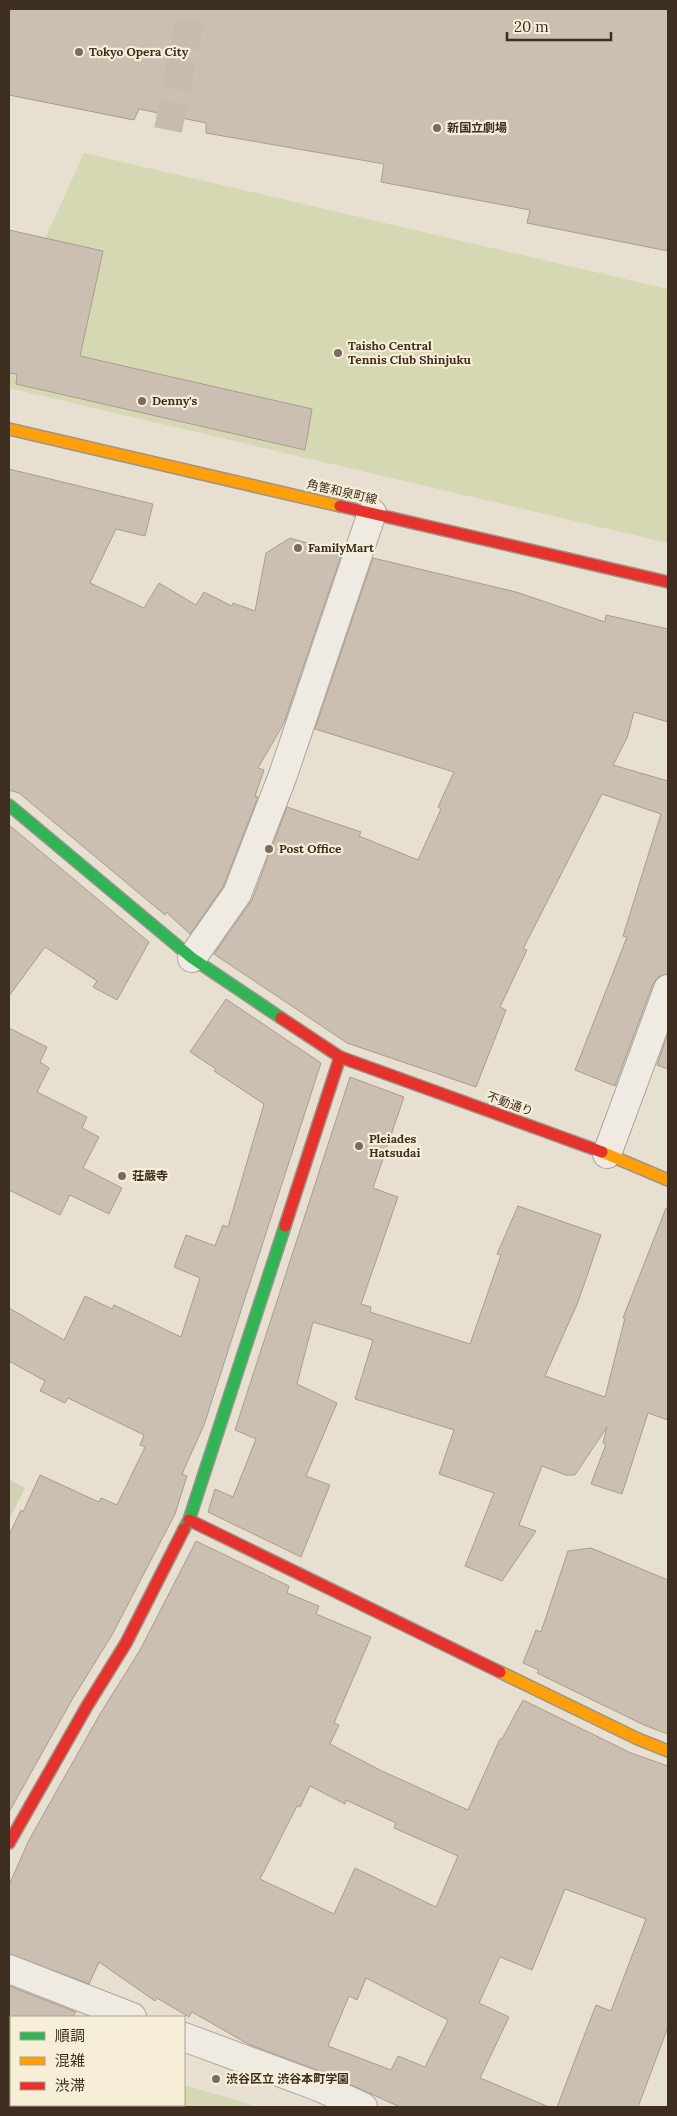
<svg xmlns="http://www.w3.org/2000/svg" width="677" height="2116" font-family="Lora,'Noto Sans JP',serif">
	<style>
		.green { fill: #d6d7b3 }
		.cemetery { fill: #d1d1b3 }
		.building { fill: #cbbfb2; stroke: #a89c90; fill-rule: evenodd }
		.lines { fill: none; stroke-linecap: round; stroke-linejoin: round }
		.street-tunnel { stroke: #c5bcae; stroke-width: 28; stroke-dasharray: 28 14; stroke-linecap: butt }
		.street-casing { stroke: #ada599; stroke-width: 30 }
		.fast-casing { stroke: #9c958a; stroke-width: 14 }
		.slow-casing { stroke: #9c958a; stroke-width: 14 }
		.jam-casing { stroke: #9c958a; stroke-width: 14 }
		.street { stroke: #efebe3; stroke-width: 28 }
		.fast { stroke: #30b455; stroke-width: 11 }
		.slow { stroke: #ff9f0a; stroke-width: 11 }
		.jam { stroke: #e5322d; stroke-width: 11 }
		.poi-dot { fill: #786c5e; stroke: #f7eed8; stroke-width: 2 }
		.labels { text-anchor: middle; stroke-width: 4.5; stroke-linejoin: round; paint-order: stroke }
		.poi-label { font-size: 12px; font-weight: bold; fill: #3d2e20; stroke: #f7eed8; text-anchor: start }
		.street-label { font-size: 12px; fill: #3d2e20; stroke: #f7eed8 }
	</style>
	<rect width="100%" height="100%" fill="#e7e0d1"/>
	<g class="green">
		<path d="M84,153L668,289V543L9,388V318Z"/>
		<path d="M184,2085L246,2103L256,2107H129L131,2105H184Z"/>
	</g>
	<path class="cemetery" d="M9,1479L25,1488L9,1520Z"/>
	<g class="building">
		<path d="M9,9H668V251L527,223L530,210L381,182L384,164L206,133V123L139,109L134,120L9,95Z"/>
		<path d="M9,230L103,251L80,356L312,409L305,450L16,384L17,374L9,373Z"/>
		<path d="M9,469L153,504L145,536L116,529L90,583L144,608L159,583L196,605L204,592L232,606L233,603L255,611L266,553L290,538L342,553L284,723L258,768L264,770L255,796L258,797L223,887L190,934L166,912L165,915L19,793L9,790Z"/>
		<path d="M373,558L516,592L605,622L606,615L668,629V722L634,712L627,738L613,765L668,781V974L658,977L653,984L615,1086L575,1070L627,937L623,936L661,814L602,794L523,949L527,950L500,1007L506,1010L476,1087L347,1043L214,954L252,900L287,807L361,832L359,836L418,860L441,809L438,807L454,772L315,729Z"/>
		<path d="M9,825L149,942L117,1000L93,987L97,981L45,947L9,996Z"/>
		<path d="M226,999L321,1063L204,1425L182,1474L187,1476L175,1514L112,1635L73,1698L9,1812V1535L21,1510L23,1512L40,1475L99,1502L101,1498L117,1505L145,1447L140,1445L144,1435L68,1398L65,1403L40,1391L45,1381L9,1361V1308L64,1340L85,1296L112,1309L114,1305L181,1337L200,1278L174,1267L186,1235L215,1246L223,1225L228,1227L264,1104L214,1071L216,1069L190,1052Z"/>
		<path d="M9,1028L47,1047L40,1062L49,1068L37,1092L87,1117L82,1128L99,1137L83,1168L122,1188L109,1214L70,1195L60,1215L9,1190Z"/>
		<path d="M668,1033V1069L657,1065Z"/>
		<path d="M350,1077L404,1097L373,1188L398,1197L361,1304L371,1307L370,1312L470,1344L501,1255L497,1254L518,1206L601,1235L578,1302L545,1376L605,1397L625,1318H623L666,1208H668V1420L648,1413L622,1494L591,1484L606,1444L603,1443L607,1427L575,1475H566L542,1466L519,1525L536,1531L502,1581L465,1566L494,1493L439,1474L454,1430L355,1399L373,1340L313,1322L297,1384L337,1403L306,1476L330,1485L301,1557L208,1512L215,1489L233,1497L256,1439L235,1430Z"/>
		<path d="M196,1541L289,1586L287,1593L319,1606L316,1614L371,1637L334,1723L339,1725L330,1744L382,1771L468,1810L500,1739H502L523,1700L631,1753L668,1766V2027L638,2107H557L596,2005L611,2011L646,1919L565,1889L532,1970L500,1957L479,2003L509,2017L480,2078L549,2107H400L325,2073L248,2044L192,2012L189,2017L157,1998L155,2001L99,1962L89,1984L9,1954V1885L29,1840L100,1714L140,1650ZM310,1786L345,1804L346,1800L396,1823L394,1828L458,1856L436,1907L355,1868L334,1914L260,1879L297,1806L300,1807ZM366,1978L448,2020L425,2067L398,2056L391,2070L328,2046L349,1996L357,2000Z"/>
		<path d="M591,1548L668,1580V1734L644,1725L537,1673L539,1670L523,1663L536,1630L541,1632L568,1551Z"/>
		<path d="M9,1986L76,2012L73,2017H9Z"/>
	</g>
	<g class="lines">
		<path class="street-tunnel" d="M168,130L192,9"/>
		<g class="street-casing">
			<g id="street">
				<path d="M192,958L237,894L283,775L372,513"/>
				<path d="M607,1154L668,989"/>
				<path d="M9,1969L132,2017"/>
				<path d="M184,2037L319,2087L363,2107"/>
				<path d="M47,2107L49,2105"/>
			</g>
		</g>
		<g class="fast-casing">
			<g id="fast">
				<path d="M9,805L192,958L281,1018"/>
				<path d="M184,1529L189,1520L285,1226"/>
			</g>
		</g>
		<g class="slow-casing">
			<g id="slow">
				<path d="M9,429L340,506"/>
				<path d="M602,1152L668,1180"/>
				<path d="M500,1672L638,1739L668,1751"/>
			</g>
		</g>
		<g class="jam-casing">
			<g id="jam">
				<path d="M340,506L668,582"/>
				<path d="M281,1018L340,1057L602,1152"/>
				<path d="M285,1226L340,1057"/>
				<path d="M189,1520L500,1672"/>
				<path d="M9,1843L87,1706L126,1643L184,1529"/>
			</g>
		</g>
		<use href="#street" class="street"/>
		<use href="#fast" class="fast"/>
		<use href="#slow" class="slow"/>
		<use href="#jam" class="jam"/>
	</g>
	<g class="poi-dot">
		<circle cx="79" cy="52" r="5"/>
		<circle cx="437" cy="128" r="5"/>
		<circle cx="338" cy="353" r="5"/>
		<circle cx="142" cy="401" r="5"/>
		<circle cx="298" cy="548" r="5"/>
		<circle cx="269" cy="849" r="5"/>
		<circle cx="359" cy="1146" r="5"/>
		<circle cx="122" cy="1176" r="5"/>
		<circle cx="216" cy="2079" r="5"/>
	</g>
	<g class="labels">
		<g class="poi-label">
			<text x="89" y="56">Tokyo Opera City</text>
			<text x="447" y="132">新国立劇場</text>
			<text x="348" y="350">Taisho Central<tspan x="348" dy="14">Tennis Club Shinjuku</tspan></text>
			<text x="152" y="405">Denny's</text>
			<text x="308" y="552">FamilyMart</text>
			<text x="279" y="853">Post Office</text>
			<text x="369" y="1143">Pleiades<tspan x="369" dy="14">Hatsudai</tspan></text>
			<text x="132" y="1180">荘嚴寺</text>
			<text x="226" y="2083">渋谷区立 渋谷本町学園</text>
		</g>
		<g class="street-label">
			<text transform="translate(342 492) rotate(13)" y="4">角筈和泉町線</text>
			<text transform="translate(510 1104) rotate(20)" y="4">不動通り</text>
		</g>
	</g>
	<rect width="677" height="2116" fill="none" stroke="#3d2e20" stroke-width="20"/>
	<rect x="10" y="2016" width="175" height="90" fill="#f7eed8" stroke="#ada18e"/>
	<rect x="20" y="2032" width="25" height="8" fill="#30b455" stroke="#ada18e"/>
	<text x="55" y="2041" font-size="15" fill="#3d2e20">順調</text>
	<rect x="20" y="2057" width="25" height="8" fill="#ff9f0a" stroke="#ada18e"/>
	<text x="55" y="2066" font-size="15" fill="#3d2e20">混雑</text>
	<rect x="20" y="2082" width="25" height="8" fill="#e5322d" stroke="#ada18e"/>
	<text x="55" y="2091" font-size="15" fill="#3d2e20">渋滞</text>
	<path d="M507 32v8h104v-8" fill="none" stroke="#3d2e20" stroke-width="2.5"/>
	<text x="514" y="32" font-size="15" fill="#3d2e20" stroke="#f7eed8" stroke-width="4" paint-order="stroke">20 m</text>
</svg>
